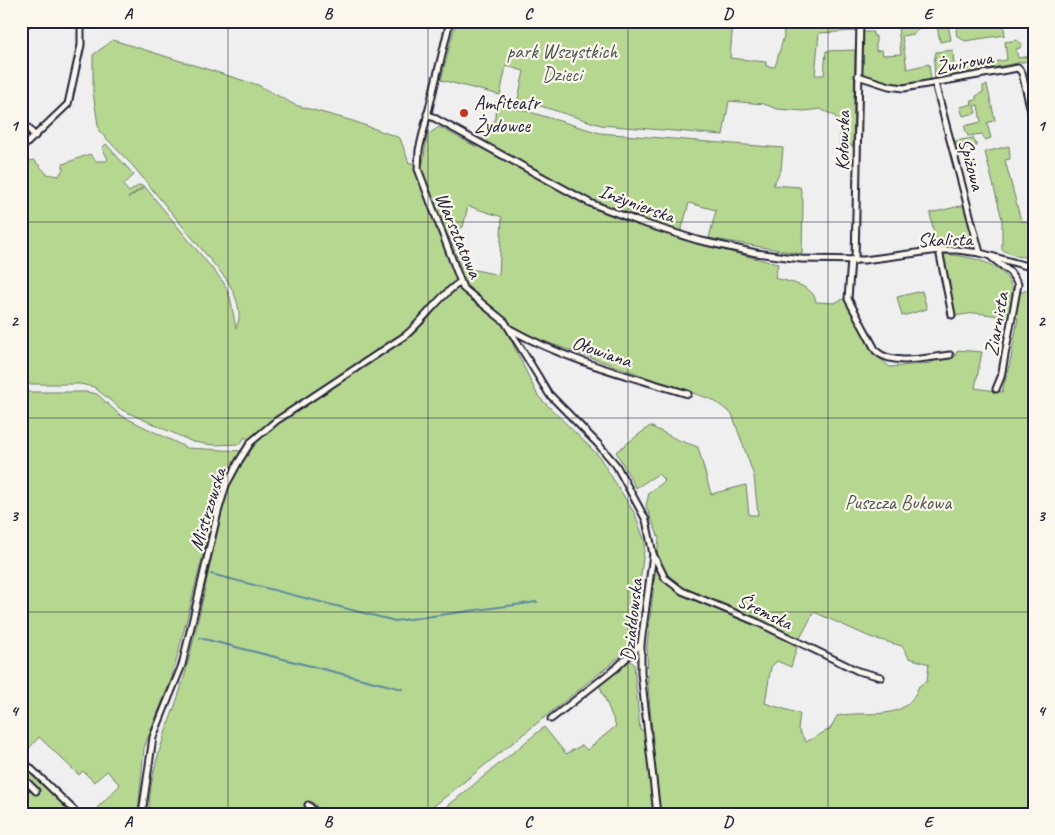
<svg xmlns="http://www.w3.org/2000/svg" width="1055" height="835" font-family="Caveat,sans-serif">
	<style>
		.green { fill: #b6d790; stroke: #6c7c66; fill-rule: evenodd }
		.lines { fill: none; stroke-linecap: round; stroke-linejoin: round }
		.stream { stroke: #5d8aa1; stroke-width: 2 }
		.street-casing { stroke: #22223b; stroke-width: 9 }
		.street { stroke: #fbf7ec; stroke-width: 5 }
		.grid { fill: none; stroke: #22223b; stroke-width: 1; stroke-opacity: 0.55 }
		.poi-dot { fill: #c8321e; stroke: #fbf7ec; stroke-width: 2 }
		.labels { text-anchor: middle; stroke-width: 4.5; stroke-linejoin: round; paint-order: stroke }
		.park-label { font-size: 20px; fill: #4e5854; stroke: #fbf7ec }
		.street-label { font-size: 20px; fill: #22223b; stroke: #fbf7ec }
		.poi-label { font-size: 20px; fill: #22223b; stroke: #fbf7ec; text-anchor: start }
		.neatline { fill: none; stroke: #22223b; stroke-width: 2 }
		.grid-label { font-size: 16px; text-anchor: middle; font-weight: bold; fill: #22223b }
	</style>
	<rect width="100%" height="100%" fill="#efeff0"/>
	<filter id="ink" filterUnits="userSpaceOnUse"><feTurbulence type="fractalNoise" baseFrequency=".02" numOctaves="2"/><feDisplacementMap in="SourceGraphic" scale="10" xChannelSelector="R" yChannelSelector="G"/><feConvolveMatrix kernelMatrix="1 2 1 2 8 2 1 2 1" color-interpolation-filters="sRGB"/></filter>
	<g filter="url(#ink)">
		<g class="green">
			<path d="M456,21H733L730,58L766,62V66L775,67L784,36L783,21H858L857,31L819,33L815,75H824L826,51L855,50L853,146H839L841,128L835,116L820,109L804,111L777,109L764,104L729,101L723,135L601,125L518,99L524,71L506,66L500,95L441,80Z"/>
			<path d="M982,21H1003L1005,35L965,41L957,36L956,30L961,24Z"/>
			<path d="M948,24L951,40L940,42L937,26Z"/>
			<path d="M921,25L914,34L902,36L907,69L929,64L931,80C910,84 880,88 862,74V32H873V36H876V51L882,50L883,55L901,54L898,27Z"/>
			<path d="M113,40L258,85L295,105L353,121L400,138L409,163H423L427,135L439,127L477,147L495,119L496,102L600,133L783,148L781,170L773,185L800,187L803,202L802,254L709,238L716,210L689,203L679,239L778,264L775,278C788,282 814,285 816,302L834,303L846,298L872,352L890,367L932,363L934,359L954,358L958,350L982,352L975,388L1002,392L1011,358L1018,318L975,313L954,316L943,254C968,256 1008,262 1013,292H1023L1034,286V814H438L544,727L566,754L582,745L587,750L616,726L599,684L629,660L634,664L640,730H652L648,685L647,646L659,538L646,506L649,493L665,481L658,474L636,488L616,452L650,426L678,440L698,447L711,494L746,485L749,515H758L754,476L732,414L713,400L520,333L509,336L538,396L598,455L635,514L645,542L632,647L424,814H325L311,801L306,806L314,814H149C149,761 172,722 185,674C200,618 210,560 224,503L216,504L172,677L144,748L138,814H91L120,785L107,771L94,782L83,771L79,775L39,737L23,755L21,753V392H87L97,394L120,415L187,448L241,451L231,467L241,464L255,445L245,437L240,444L213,445L193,442L122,410L94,387L80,384H21V167L27,161L34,160L47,174L59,176L63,169V164L90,154L96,161H106L108,159L102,148L106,144L134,175L123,185L129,192L139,185L144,186L128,198L145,187L224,283L230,297L236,328C244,313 235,294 227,280L133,166L99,131L93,93V55ZM468,206L502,217L499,275L461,267L448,234L463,227ZM814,612L870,637L902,646L909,658L929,664L927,681L919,686C905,725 869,709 837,716L830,729L806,742L798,729L800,714L765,703L771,667L777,661L791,667L799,640Z"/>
			<path d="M1017,40L1022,44L1020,48L1016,49L1018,58L1032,56L1033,60L935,79L934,62L936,52L953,50L954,67L1007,60L1005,42Z"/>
			<path d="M987,85L995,120L987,123L991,138L985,140L982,134L968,136L964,126L981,122L978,105L974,106L976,113L963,116L960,107L973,104L971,101L976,100V96L983,92V86Z"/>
			<path d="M973,138L977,146L957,150L955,141Z"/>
			<path d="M1009,146L1010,159L1005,160L1021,221L1034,222V258L1016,256L1002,250V219L985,152Z"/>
			<path d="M965,205L974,245L971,247L936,244L930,213Z"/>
			<path d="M922,291L927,309L902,316L897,297Z"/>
			<path d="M21,765L72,814H21Z"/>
		</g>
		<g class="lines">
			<g class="stream">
				<path d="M211,574L395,621L537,602"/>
				<path d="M200,638L402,689"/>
			</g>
			<g class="street-casing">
				<g id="street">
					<path d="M450,21L419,150L418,169L463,288L505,322L549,394L598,444L616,465L646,520L653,554L641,644V673L657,814"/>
					<path d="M21,28L30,21"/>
					<path d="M858,76L889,86L904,88L1018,68L1022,73L1034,124"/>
					<path d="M935,83L980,253"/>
					<path d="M427,114L590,203L640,222L697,240L756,253L801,259L864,260L939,250H957L980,253L1034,268"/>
					<path d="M21,120L35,136"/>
					<path d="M23,147L68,104L81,45V21"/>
					<path d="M939,250L952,315"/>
					<path d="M991,257L1010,272L1018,284L1001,377L996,389"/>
					<path d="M851,260L848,299L876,351C893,367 929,357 950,355"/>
					<path d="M855,261L860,21"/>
					<path d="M510,329C565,360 628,376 688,394"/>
					<path d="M653,554L665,578L682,591L759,623L858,671L881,677"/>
					<path d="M551,719L616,668L641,644"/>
					<path d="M21,759L78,814"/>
					<path d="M21,776L36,791"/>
					<path d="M308,805L318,814"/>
					<path d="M142,814L153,737L182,665L218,512L226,485L239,461L251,442L276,421L406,335C424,320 441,294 459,283"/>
				</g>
			</g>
			<use href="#street" class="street"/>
		</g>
	</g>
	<path class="grid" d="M228,21V814M428,21V814M628,21V814M828,21V814M21,222H1034M21,418H1034M21,612H1034"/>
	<circle class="poi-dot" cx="464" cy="113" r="5"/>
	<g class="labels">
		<g class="park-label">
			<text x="562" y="58">park Wszystkich<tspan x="562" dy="23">Dzieci</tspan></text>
			<text x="898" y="509">Puszcza Bukowa</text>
		</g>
		<g class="street-label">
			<text transform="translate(964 62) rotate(-11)" y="7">Żwirowa</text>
			<text transform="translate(842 141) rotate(-89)" y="7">Kołowska</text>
			<text transform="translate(972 164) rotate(75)" y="7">Spiżowa</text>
			<text transform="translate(637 203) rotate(20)" y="7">Inżynierska</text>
			<text transform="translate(459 235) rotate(67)" y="7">Warsztatowa</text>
			<text transform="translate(945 239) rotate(-1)" y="7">Skalista</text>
			<text transform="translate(996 324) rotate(-80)" y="7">Ziarnista</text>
			<text transform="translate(602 351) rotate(19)" y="7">Ołowiana</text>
			<text transform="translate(207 509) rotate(-73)" y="7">Mistrzowska</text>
			<text transform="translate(765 611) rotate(26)" y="7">Śremska</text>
			<text transform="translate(631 620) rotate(-84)" y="7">Działdowska</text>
		</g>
		<g class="poi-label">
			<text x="474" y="109">Amfiteatr<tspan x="474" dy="23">Żydowce</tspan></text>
		</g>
	</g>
	<rect width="1055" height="835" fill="none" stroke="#fbf7ec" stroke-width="55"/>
	<rect x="28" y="28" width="1000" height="780" class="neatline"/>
	<g class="grid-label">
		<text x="128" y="19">A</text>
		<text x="328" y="19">B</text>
		<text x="528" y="19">C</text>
		<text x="728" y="19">D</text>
		<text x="928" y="19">E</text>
		<text x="14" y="131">1</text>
		<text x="1041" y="131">1</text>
		<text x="14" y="326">2</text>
		<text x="1041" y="326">2</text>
		<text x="14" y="521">3</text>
		<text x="1041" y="521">3</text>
		<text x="14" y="716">4</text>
		<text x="1041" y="716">4</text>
		<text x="128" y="827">A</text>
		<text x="328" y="827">B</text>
		<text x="528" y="827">C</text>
		<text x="728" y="827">D</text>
		<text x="928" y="827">E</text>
	</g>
</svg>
